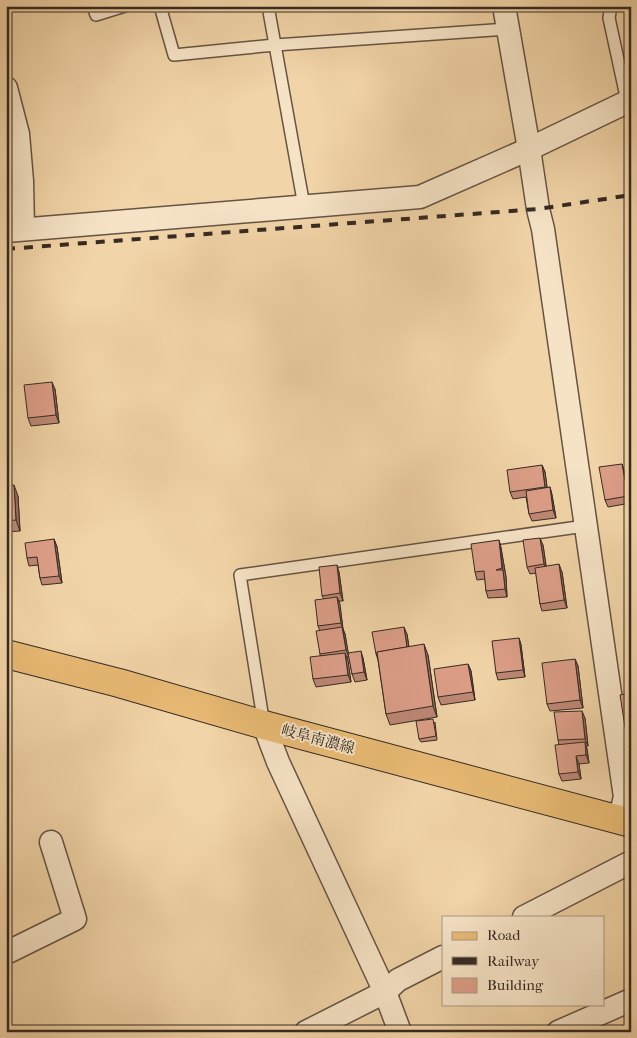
<svg xmlns="http://www.w3.org/2000/svg" width="637" height="1038" font-family="'IM FELL French Canon','Noto Serif JP',serif">
	<style>
		.lines { fill: none; stroke-linecap: round; stroke-linejoin: round }
		.service-casing { stroke: #655444; stroke-width: 14 }
		.minor-casing { stroke: #655444; stroke-width: 25 }
		.primary-casing { stroke: #362a23; stroke-width: 30 }
		.service { stroke: #f6e3c6; stroke-width: 11 }
		.minor { stroke: #f6e3c6; stroke-width: 22 }
		.primary { stroke: #e8ba74; stroke-width: 28 }
		.rail { stroke: #362a23; stroke-width: 4; stroke-dasharray: 9 9; stroke-linecap: butt }
		.wall { fill: #be8875; stroke: #362a23 }
		.shaded-wall { fill: #9b6f5f; stroke: #362a23 }
		.building { fill: #dd9e88; stroke: #362a23 }
		.labels { text-anchor: middle; stroke-width: 4; stroke-linejoin: round; paint-order: stroke }
		.street-label { font-size: 15px; fill: #362a23; stroke: #f6e3c6 }
	</style>
	<rect width="100%" height="100%" fill="#f1d4a7"/>
	<filter id="stains"><feTurbulence type="fractalNoise" baseFrequency=".004" numOctaves="4"/><feColorMatrix values="0 0 0 0 .2 0 0 0 0 .09 0 0 0 0 .02 0 0 0 .5 -.17"/></filter>
	<radialGradient id="worn" r=".72"><stop offset=".6" stop-color="#630" stop-opacity="0"/><stop offset="1" stop-color="#630" stop-opacity=".3"/></radialGradient>
	<g class="lines">
		<g class="service-casing">
			<g id="service">
				<path d="M93,6L96,15L125,6"/>
				<path d="M160,6L174,55L275,45L508,29"/>
				<path d="M268,6L304,206"/>
				<path d="M611,6L609,18L627,101"/>
				<path d="M264,725L240,575L585,526"/>
			</g>
		</g>
		<g class="minor-casing">
			<g id="minor">
				<path d="M504,6L529,149L538,209L543,229L625,797L619,820"/>
				<path d="M6,88L18,134L22,181L23,229"/>
				<path d="M6,231L420,197L529,149L631,100"/>
				<path d="M264,725L278,762L385,992L400,1032"/>
				<path d="M524,917L631,862"/>
				<path d="M6,953L75,919L51,842"/>
				<path d="M306,1032L385,992L398,980L443,957"/>
				<path d="M558,1032L631,1000"/>
			</g>
		</g>
		<g class="primary-casing">
			<path id="primary" d="M6,654L119,683L264,725L631,823"/>
		</g>
		<use href="#service" class="service"/>
		<use href="#minor" class="minor"/>
		<use href="#primary" class="primary"/>
		<path class="rail" d="M6,249L538,209L631,195"/>
	</g>
	<g class="wall">
		<path d="M55,389L59,423L31,426L28,418Z"/>
		<path d="M622,464L624,471L631,503L608,507L605,500Z"/>
		<path d="M542,465L545,472L547,488L550,487L552,495L556,518L532,521L529,514L526,497L513,499L510,492Z"/>
		<path d="M6,485L18,496L20,531L6,532Z"/>
		<path d="M54,539L57,547L62,583L42,585L40,578L38,565L29,566L27,558Z"/>
		<path d="M499,540L501,548L506,577L507,597L488,598L486,591L485,579L477,580L475,572Z"/>
		<path d="M543,545L546,566L562,572L567,608L542,611L540,604L536,573L530,574L527,567Z"/>
		<path d="M339,572L343,601H339L343,629L345,634L348,653L363,658L367,680L355,682L352,674L349,657H347L351,682L316,687L313,679L320,656V631L318,626L324,599L322,596Z"/>
		<path d="M407,634L409,647L428,655L437,717L390,725L386,714L378,660L376,654Z"/>
		<path d="M519,638L521,645L525,677L498,680L496,673Z"/>
		<path d="M575,659L578,666L583,708L550,711L547,704Z"/>
		<path d="M468,664L471,671L475,700L441,705L438,697Z"/>
		<path d="M585,718L588,746H586L587,749L589,763L579,764L581,779L562,781L559,774V745L558,740Z"/>
		<path d="M435,722L437,740L421,742L419,739Z"/>
	</g>
	<g class="shaded-wall">
		<path d="M52,382L55,389L59,423L56,415Z"/>
		<path d="M622,464L624,471L631,503L628,496Z"/>
		<path d="M542,465L545,472L548,494L545,487Z"/>
		<path d="M14,485L18,496L20,531L16,520Z"/>
		<path d="M550,487L552,495L556,518L553,510Z"/>
		<path d="M540,538L543,545L547,572L544,564Z"/>
		<path d="M54,539L57,547L62,583L59,576Z"/>
		<path d="M499,540L501,548L506,577L507,597L505,589L503,571Z"/>
		<path d="M559,564L562,572L567,608L564,600Z"/>
		<path d="M337,565L339,572L343,601L340,593Z"/>
		<path d="M337,597L340,604L343,629L345,634L349,657L346,650L343,629L341,623Z"/>
		<path d="M404,627L407,634L410,656L407,649Z"/>
		<path d="M519,638L521,645L525,677L523,670Z"/>
		<path d="M424,644L428,655L437,717L433,706Z"/>
		<path d="M361,651L363,658L367,680L364,672Z"/>
		<path d="M345,653L348,660L351,682L348,675Z"/>
		<path d="M575,659L578,666L583,708L580,700Z"/>
		<path d="M468,664L471,671L475,700L473,692Z"/>
		<path d="M582,711L585,718L588,746L585,739Z"/>
		<path d="M585,742L587,749L589,763L586,755Z"/>
		<path d="M576,756L579,764L581,779L578,772Z"/>
	</g>
	<g class="building">
		<path d="M52,382L56,415L28,418L24,385Z"/>
		<path d="M622,464L628,496L605,500L599,467Z"/>
		<path d="M542,465L545,487L510,492L507,470Z"/>
		<path d="M6,485H14L16,520L6,521Z"/>
		<path d="M550,487L553,510L529,514L526,491Z"/>
		<path d="M540,538L544,564L527,567L523,540Z"/>
		<path d="M54,539L59,576L40,578L37,557L27,558L25,543Z"/>
		<path d="M499,540L502,568L496,570H503L505,589L486,591L484,571L475,572L471,544Z"/>
		<path d="M559,564L564,600L540,604L535,568Z"/>
		<path d="M337,565L340,593L322,596L319,567Z"/>
		<path d="M337,597L341,623L318,626L315,600Z"/>
		<path d="M342,627L346,650L320,654L316,631Z"/>
		<path d="M404,627L407,647L377,652V654H376L372,632Z"/>
		<path d="M519,638L523,670L496,673L492,641Z"/>
		<path d="M424,644L433,706L386,714L377,652Z"/>
		<path d="M361,651L364,672L352,674L348,653Z"/>
		<path d="M345,653L348,675L313,679L310,657Z"/>
		<path d="M575,659L580,700L547,704L542,663Z"/>
		<path d="M468,664L473,692L438,697L434,669Z"/>
		<path d="M631,693V746H628L620,695Z"/>
		<path d="M582,711L585,739L558,740L554,712Z"/>
		<path d="M433,719L436,736L419,739L416,721Z"/>
		<path d="M585,742L586,755L576,756L578,772L559,774L555,745Z"/>
		<path d="M631,747V765H629L625,748Z"/>
	</g>
	<g class="labels">
		<g class="street-label">
			<text transform="translate(318 739) rotate(15)" y="5">岐阜南濃線</text>
		</g>
	</g>
	<rect width="637" height="1038" fill="none" stroke="#f1d4a7" stroke-width="25"/>
	<rect x="8" y="8" width="622" height="1023" fill="none" stroke="#362a23" stroke-width="2.5"/>
	<rect x="12" y="12" width="612" height="1013" fill="none" stroke="#362a23"/>
	<rect x="442" y="916" width="162" height="90" fill="#f6e3c6" stroke="#a99985"/>
	<rect x="452" y="932" width="25" height="8" fill="#e8ba74" stroke="#a99985"/>
	<text x="487" y="940" font-size="15" fill="#362a23">Road</text>
	<rect x="452" y="957" width="25" height="8" fill="#362a23" stroke="#a99985"/>
	<text x="487" y="966" font-size="15" fill="#362a23">Railway</text>
	<rect x="452" y="978" width="25" height="15" fill="#dd9e88" stroke="#a99985"/>
	<text x="487" y="990" font-size="15" fill="#362a23">Building</text>
	<rect width="100%" height="100%" filter="url(#stains)"/>
	<rect width="100%" height="100%" fill="url(#worn)"/>
</svg>
